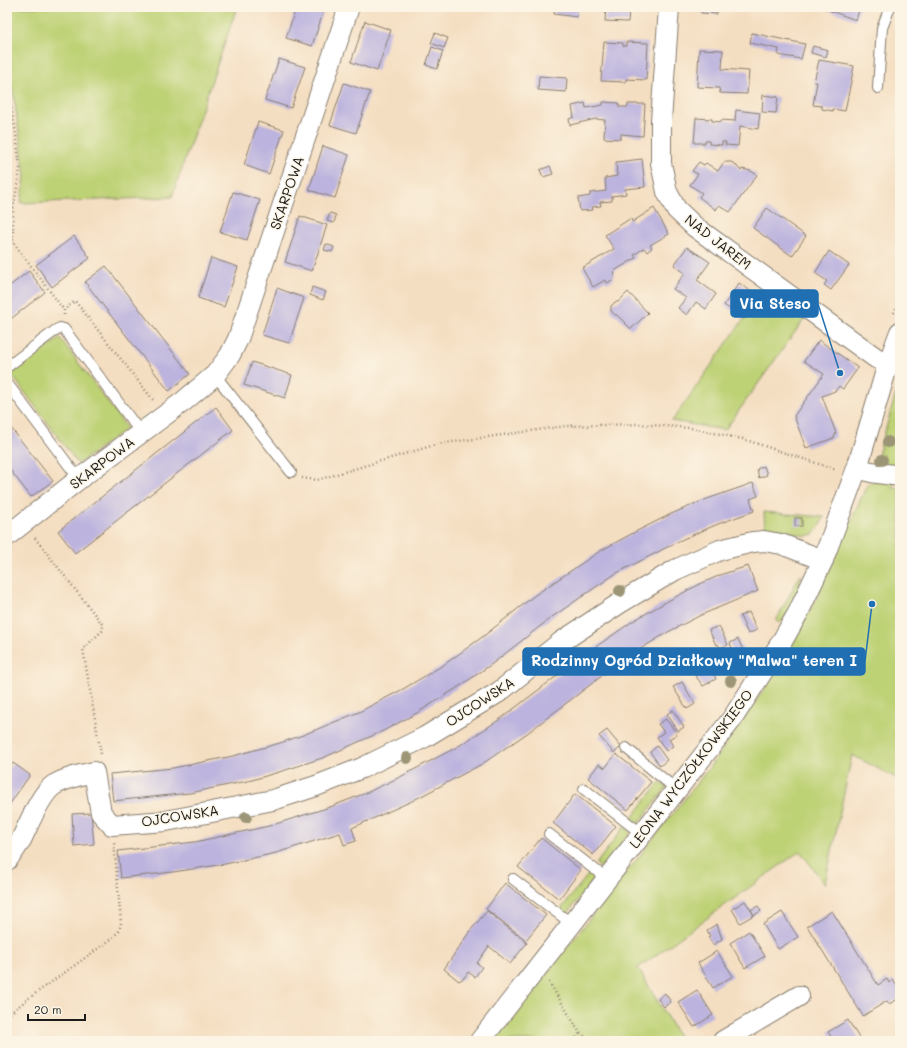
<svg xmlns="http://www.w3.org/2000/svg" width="907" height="1048" font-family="Mali,sans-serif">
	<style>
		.green { fill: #bdd175; stroke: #6c7648 }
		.building { fill: #bcb3de }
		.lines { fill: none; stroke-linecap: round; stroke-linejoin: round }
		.service-casing { stroke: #887d6e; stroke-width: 12 }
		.minor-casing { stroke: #887d6e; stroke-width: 22 }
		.path { stroke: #887d6e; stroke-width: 2.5; stroke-dasharray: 1 3; stroke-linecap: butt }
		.service { stroke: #fff; stroke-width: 10 }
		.minor { stroke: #fff; stroke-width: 20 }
		.tree { fill: #9c9677 }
		.labels { text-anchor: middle; stroke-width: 3; stroke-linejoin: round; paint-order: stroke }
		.street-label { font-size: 14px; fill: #1c1c1c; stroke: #fcf5e5 }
		.leader { fill: none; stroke: #1f6fb2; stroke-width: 1.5 }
		.callout-dot { fill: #1f6fb2; stroke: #fcf5e5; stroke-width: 1.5 }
		.callout { fill: #1f6fb2; stroke: #1f6fb2; stroke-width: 1.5 }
		.callout-label { font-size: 15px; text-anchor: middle; font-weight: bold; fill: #fff }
	</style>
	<rect width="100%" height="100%" fill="#fcf5e5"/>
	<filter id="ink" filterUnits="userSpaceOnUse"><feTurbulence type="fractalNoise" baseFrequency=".025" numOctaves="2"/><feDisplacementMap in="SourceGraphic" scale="8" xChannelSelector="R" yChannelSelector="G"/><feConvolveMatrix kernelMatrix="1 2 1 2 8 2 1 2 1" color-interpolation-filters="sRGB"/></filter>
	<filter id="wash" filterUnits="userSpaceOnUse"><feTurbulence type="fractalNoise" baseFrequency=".012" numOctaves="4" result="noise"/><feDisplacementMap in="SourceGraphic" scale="16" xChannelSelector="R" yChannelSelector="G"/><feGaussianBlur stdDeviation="0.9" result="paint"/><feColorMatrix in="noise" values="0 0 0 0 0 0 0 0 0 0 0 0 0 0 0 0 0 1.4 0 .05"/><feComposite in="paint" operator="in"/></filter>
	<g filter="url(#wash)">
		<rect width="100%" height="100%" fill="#f4dec1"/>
		<g class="green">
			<path d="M7,7H237L172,197L21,203L25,176L14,97L7,61Z"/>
			<path d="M7,135L11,176L7,202Z"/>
			<path d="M765,289L805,318L725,430L672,421Z"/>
			<path d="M60,338L127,428L78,464L11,374Z"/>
			<path d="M899,383L900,447L896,465L894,469L877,465L876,462Z"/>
			<path d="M895,481L893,488L900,489V780L852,755L825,884L800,851L638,968L681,1041H493L709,768L767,685L789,651L815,601L867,485L872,482Z"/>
			<path d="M764,512L824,517C814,540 809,538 787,531C780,529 772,528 765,528Z"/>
			<path d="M800,575C803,592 789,609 781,623L776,621Z"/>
			<path d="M660,782L667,787L638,824L631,819Z"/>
			<path d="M624,827L631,832L602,869L596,864Z"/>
			<path d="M590,872L596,877L567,914L561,909Z"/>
		</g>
		<g id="blocks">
			<g class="building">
				<path d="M296,7H325L312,46L286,38Z"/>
				<path d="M555,7H578L577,17L554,14Z"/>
				<path d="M606,7H650L649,11L629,10L628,22L605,21Z"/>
				<path d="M702,7H717V14L701,13Z"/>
				<path d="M820,7H860L856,20Z"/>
				<path d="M365,21L391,30L377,71L351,62Z"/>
				<path d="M435,33L448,38L444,48L431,43Z"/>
				<path d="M752,33L805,44L801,59L778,55L779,49L750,43Z"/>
				<path d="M604,42L623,43V46H626V42L648,43L646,80L626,79V82L601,81Z"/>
				<path d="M813,46L828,50L826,57L811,53Z"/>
				<path d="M432,47L443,51L437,69L426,65Z"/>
				<path d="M699,49L723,50L722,69L749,71L747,94L720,93L719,88L697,87Z"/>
				<path d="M279,59L305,67L291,108L265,100Z"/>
				<path d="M819,60L854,66L845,111L833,109V111L822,109V106L813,105L817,82H814Z"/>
				<path d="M539,76L567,78L566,92L538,90Z"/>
				<path d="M344,83L370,92L356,133L330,125Z"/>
				<path d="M763,95L778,97L776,113L762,112Z"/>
				<path d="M603,102L619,103V107H628V104H645L643,136L621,134V139L604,138L605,120L596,119L570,125L569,119L574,117L572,106L585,103L586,108L603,105Z"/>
				<path d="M736,110L760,113L758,129L740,126L738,146L725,145L726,142H722V145L709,144V141H705V143H694L696,118L712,119V121L721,122V120L735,121Z"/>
				<path d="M258,122L284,130L269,174L244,165Z"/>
				<path d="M323,146L349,155L335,198L309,190Z"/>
				<path d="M642,159L645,187L625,189L626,194L612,196V201L600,202L601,206L592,207L593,210L580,211L578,198L590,196V193L606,191L605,178L617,176L616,162Z"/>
				<path d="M699,162L704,165L706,163L718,171L724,162H731L735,164L741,171L742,169L751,171L757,175L730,212L719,205L716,210L699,197L702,193L690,185L698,174L692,171Z"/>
				<path d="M550,166L553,174L543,177L540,170Z"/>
				<path d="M233,192L260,200L247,240L220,232Z"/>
				<path d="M654,208L669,234L650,245L652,248L647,252L644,248L634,255L636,258L614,271L615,274L613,276L614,279L607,283L605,280L593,287L582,268L614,249L605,235L631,218L632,222Z"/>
				<path d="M767,208L806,236L792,256L753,228Z"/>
				<path d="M330,213L336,215L334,223L327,221Z"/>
				<path d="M300,216L327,225L312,271L285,262Z"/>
				<path d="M74,236L90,258L52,287L36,265Z"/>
				<path d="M326,244L334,247L332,252L324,250Z"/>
				<path d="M687,247L710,262L697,280L716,294L706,309L696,302L687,315L678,308L686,298L673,289L685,273L674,265Z"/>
				<path d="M829,251L849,265L831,290L824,285L827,281L815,273Z"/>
				<path d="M211,258L238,267L224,307L198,298Z"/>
				<path d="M106,266L190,374L169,391L85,282Z"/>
				<path d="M29,271L45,292L7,322V288Z"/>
				<path d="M739,283L759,297L744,319L724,305Z"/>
				<path d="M312,287L326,292L323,300L310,295Z"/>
				<path d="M277,288L304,298L289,343L262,335Z"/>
				<path d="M628,292L648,313L631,329L617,315H615L611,311V306L615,302H618Z"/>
				<path d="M819,340L858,368L843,389L839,386L835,391L822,396L836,433L834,438L806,448L794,416L824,374L804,361Z"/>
				<path d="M252,362L292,375L285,398L244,385Z"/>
				<path d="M216,407L233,430L75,553L58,531Z"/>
				<path d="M7,423L53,481L31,497L7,466Z"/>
				<path d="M764,466L767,475L759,478L757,469Z"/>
				<path d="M753,483L758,496L750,499L754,511L718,524L683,539L615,574L552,617L492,664L460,686L417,713L383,731L325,757L289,769L252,780L190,793L113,801L110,774L173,768L233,756L280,743L303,735L359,712L403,689L445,664L485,635L535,595L600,551L635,532L671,514L707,499Z"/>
				<rect x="795" y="518" width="7" height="8"/>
				<path d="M748,566L758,591L701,615L668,632L637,651L607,672L526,734L482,764L412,801L352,828L356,841L344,845L340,833L276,853L225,864L173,872L121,878L118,851L195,842L269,826L330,807L366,793L400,777L457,747L499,720L591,650L633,621L666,602L700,584L723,574Z"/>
				<path d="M749,612L757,630L748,634L740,616Z"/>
				<path d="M719,626L728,645L720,648L718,644L716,645L709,630Z"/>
				<path d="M738,639L743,650L734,654L730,643Z"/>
				<path d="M710,667L716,679L703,686L695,675Z"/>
				<path d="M682,682L695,704L687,709L673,687Z"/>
				<path d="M673,710L684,727L678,731L667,714Z"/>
				<path d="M666,719L677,734L669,739L673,746L666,751L657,737L664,732L658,724Z"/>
				<path d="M607,730L621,747L614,753L599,736Z"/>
				<path d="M657,746L667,760L660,766L650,752Z"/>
				<path d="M616,754L651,782L628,810L588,778L599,764L605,768Z"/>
				<path d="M13,763L30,775L9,805L7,804V771Z"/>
				<path d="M575,794L616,826L593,855L553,823Z"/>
				<path d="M91,813L94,844L74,846L72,814Z"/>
				<path d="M541,838L581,870L559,899L518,867Z"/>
				<path d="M505,883L546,915L526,940L486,909Z"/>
				<path d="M745,901L754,915L740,923L732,909Z"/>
				<path d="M758,906L761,911L754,915L751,910Z"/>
				<path d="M487,911L527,943L510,964L489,946L477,963L482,967L475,977L468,972L464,978L459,981L444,969L470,931Z"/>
				<path d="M832,911L878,985L887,979L889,983L893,980L900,991V998L889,1004L887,1001L863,1016L807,926Z"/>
				<path d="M782,912L798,937L778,949L763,924Z"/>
				<path d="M717,924L722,939L713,945L708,937L710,936L707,930Z"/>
				<path d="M749,931L765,956L745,968L730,943Z"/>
				<path d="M717,951L733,976L713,988L698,963Z"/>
				<path d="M697,990L713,1015L694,1027L678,1002Z"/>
				<path d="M665,993L671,1002L664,1007L658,999Z"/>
				<path d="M848,1020L861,1041H834L828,1032Z"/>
			</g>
		</g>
	</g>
	<g filter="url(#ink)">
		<use href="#blocks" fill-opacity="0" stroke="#887d6e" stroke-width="1"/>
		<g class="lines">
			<g class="service-casing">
				<g id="service">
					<path d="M878,88L882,28L890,7"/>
					<path d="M7,367L56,330L60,328L64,329L141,433"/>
					<path d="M215,375L291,472"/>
					<path d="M7,383L79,479"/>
					<path d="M626,748L677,790"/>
					<path d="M584,789L642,834"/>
					<path d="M549,834L607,879"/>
					<path d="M513,879L572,924"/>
				</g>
			</g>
			<g class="minor-casing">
				<g id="minor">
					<path d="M669,7L661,121V163L667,192L676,209L695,227L876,358L888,364"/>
					<path d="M857,468L871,472L900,476"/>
					<path d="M7,536L79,479L184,401L215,375L230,355L238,339L349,7"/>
					<path d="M7,860C12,854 17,847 21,840C28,826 40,794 54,785C66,778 80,775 94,772L101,813L112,825L166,821L273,800L316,786L362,768L425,737L499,692L561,642L620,603L675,570L720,550L753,542L764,541L781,544L823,560"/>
					<path d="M480,1041L732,719L781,643L798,613L823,560L857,468L888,364L900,332"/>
					<path d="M723,1041L799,996"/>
				</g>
			</g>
			<g class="path">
				<path d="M7,85L15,128L20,169L13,210V242L64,310"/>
				<path d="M7,229L12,231"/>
				<path d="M894,313L900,301"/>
				<path d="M64,315V310L75,301L154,401"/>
				<path d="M302,478L317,480L438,444L566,426L639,424L691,428L743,439L837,470"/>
				<path d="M35,538L103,625L102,631L83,649L101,754"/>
				<path d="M549,982L580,1033L591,1041"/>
				<path d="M7,1016L25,1001L110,940L119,931L121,923L114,843"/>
				<path d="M574,1041L580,1033"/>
			</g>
			<use href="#service" class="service"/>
			<use href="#minor" class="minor"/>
		</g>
		<g class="tree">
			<circle cx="888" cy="442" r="6"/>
			<circle cx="882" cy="460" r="6"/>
			<circle cx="620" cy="591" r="6"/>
			<circle cx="731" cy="681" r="6"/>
			<circle cx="407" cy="758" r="6"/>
			<circle cx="246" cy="817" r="6"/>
		</g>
	</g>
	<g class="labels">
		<g class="street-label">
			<text transform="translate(287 193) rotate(-71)" y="5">SKARPOWA</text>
			<text transform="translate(718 242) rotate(38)" y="5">NAD JAREM</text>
			<text transform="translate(102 463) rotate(-37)" y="5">SKARPOWA</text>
			<text transform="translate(480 702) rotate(-33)" y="5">OJCOWSKA</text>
			<text transform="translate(691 769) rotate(-53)" y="5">LEONA WYCZÓŁKOWSKIEGO</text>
			<text transform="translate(180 816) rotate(-9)" y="5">OJCOWSKA</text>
		</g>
	</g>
	<path class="leader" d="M840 373L818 304M872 604L865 661"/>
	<g class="callout-dot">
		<circle cx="840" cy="373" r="4"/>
		<circle cx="872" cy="604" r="4"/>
	</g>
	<g class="callout">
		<rect x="731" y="290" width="87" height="27" rx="4"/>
		<rect x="523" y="648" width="342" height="27" rx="4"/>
	</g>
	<g class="callout-label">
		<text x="775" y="309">Via Steso</text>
		<text x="694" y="666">Rodzinny Ogród Działkowy "Malwa" teren I</text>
	</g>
	<rect width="907" height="1048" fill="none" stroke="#fcf5e5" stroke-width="24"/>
	<path d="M28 1014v6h57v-6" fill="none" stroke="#1c1c1c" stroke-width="2"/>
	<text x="34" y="1014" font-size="12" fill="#1c1c1c" stroke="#fcf5e5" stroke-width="3" paint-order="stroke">20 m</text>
</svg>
